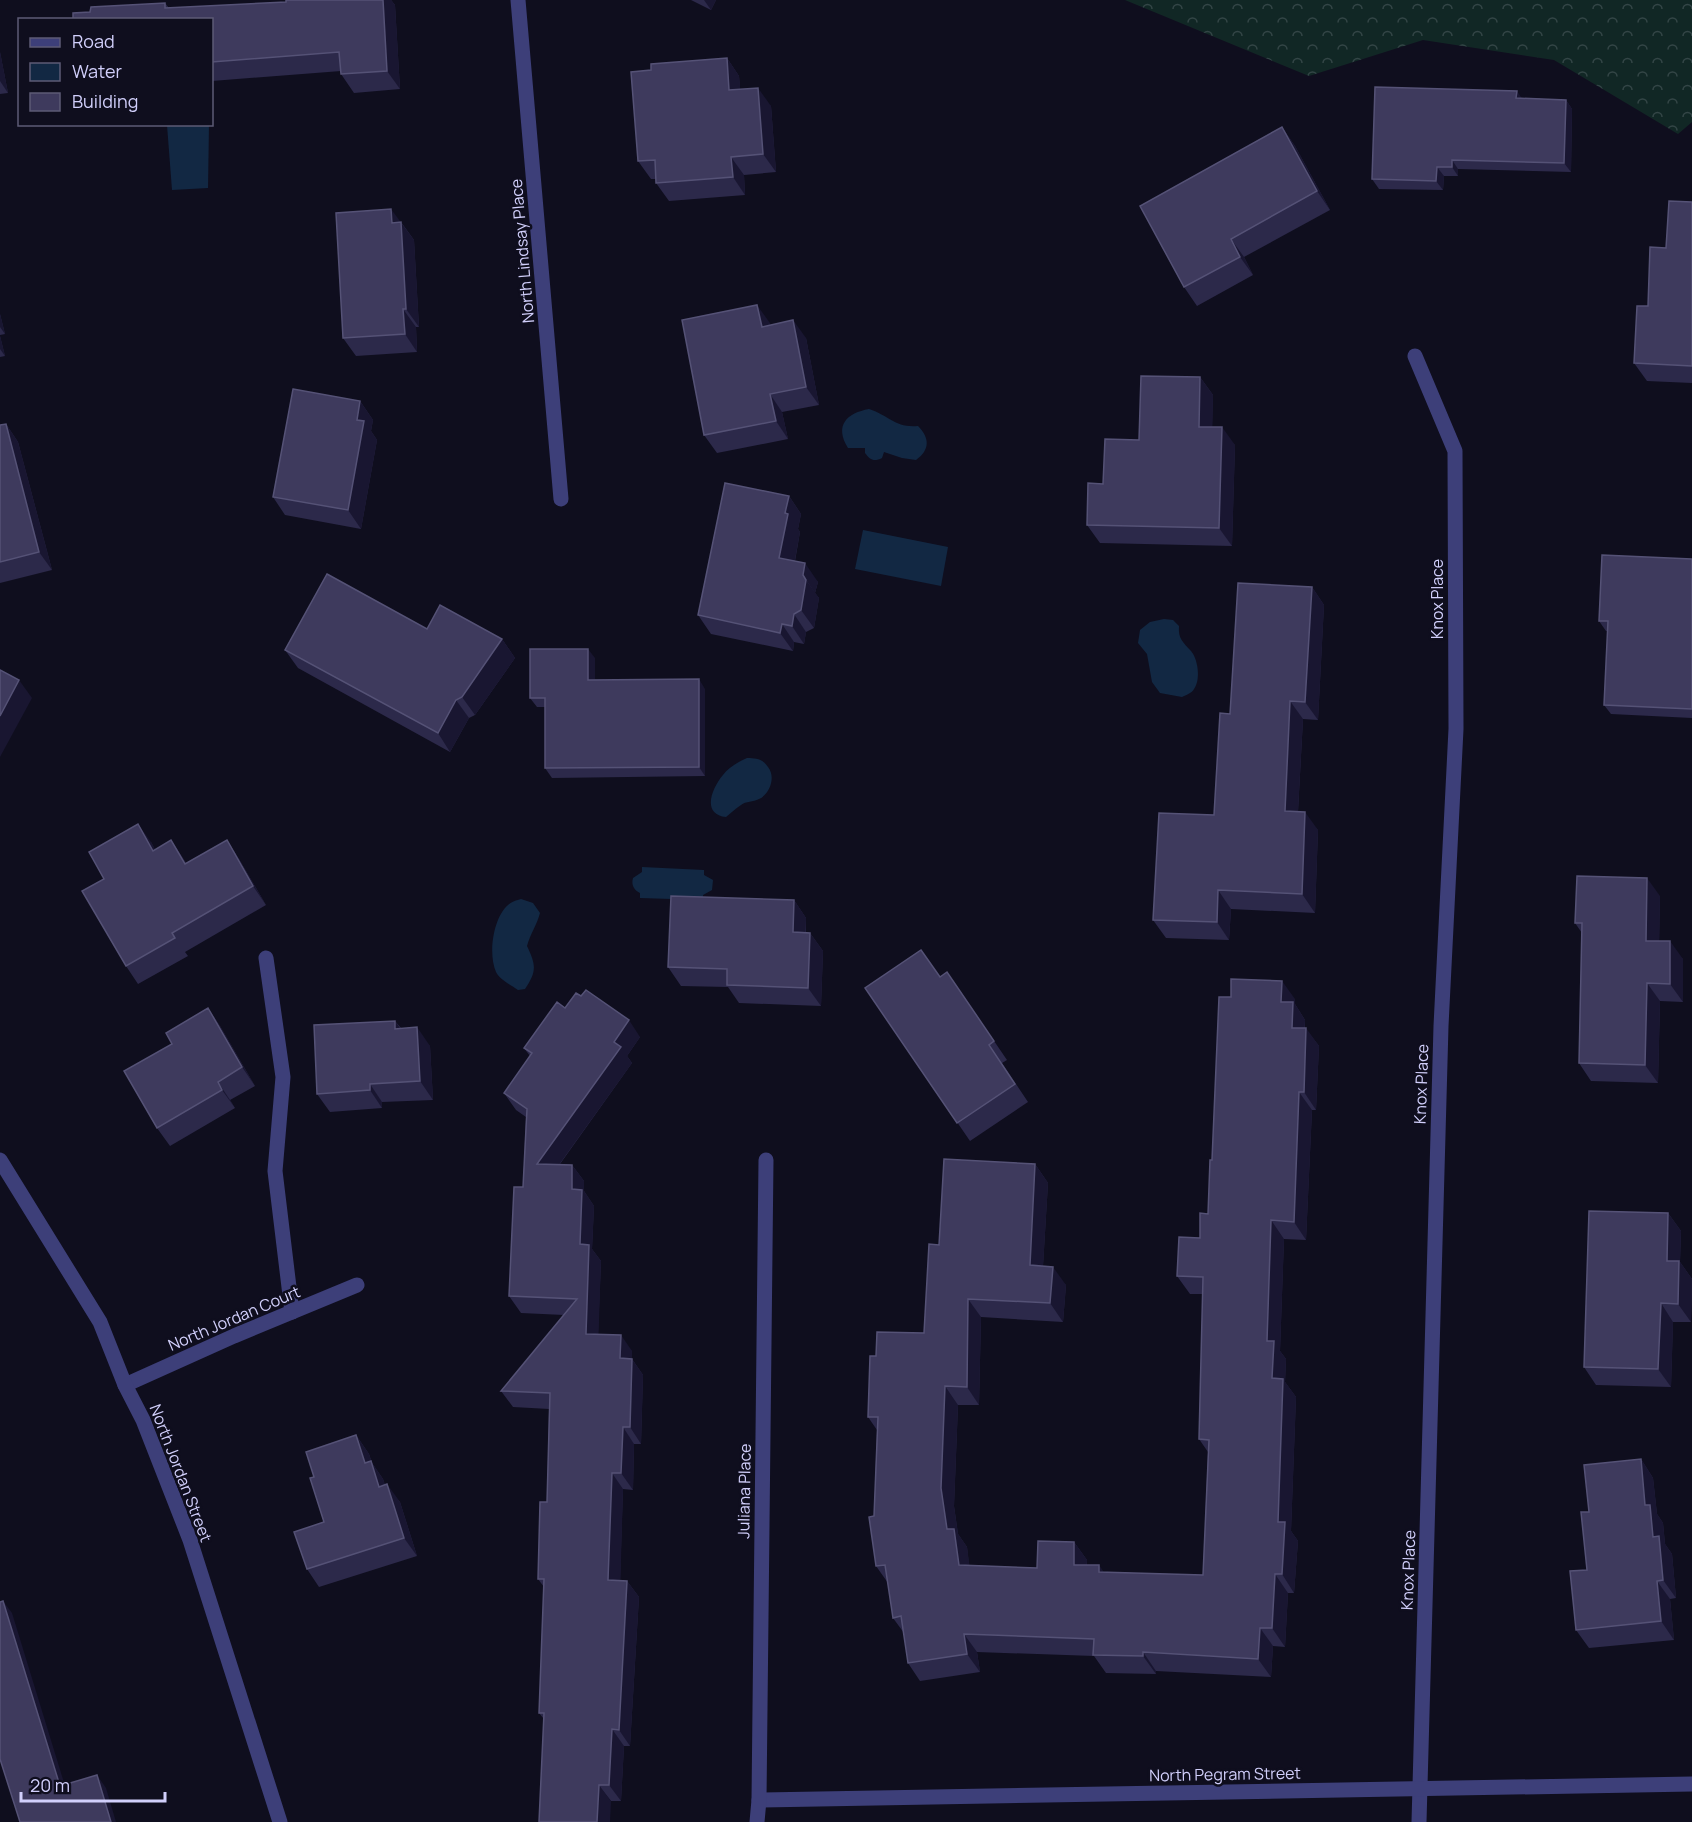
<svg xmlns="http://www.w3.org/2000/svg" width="1692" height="1822" font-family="Manrope,sans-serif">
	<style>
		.forest { fill: url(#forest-crowns) }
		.water { fill: #122843 }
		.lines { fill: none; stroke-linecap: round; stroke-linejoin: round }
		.service { stroke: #3d3f79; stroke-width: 15 }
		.minor { stroke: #3d3f79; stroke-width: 15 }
		.tertiary { stroke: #3d3f79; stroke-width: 15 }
		.wall { fill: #2c294a }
		.shaded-wall { fill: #191631 }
		.building { fill: #3e3a5d; stroke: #555276; stroke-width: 1.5 }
		.labels { text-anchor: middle; stroke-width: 5; stroke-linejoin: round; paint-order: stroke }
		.street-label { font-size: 16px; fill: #d1cffb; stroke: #0f0e1e }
	</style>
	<defs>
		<pattern id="forest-crowns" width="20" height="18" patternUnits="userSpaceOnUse" patternTransform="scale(1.5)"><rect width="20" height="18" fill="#112725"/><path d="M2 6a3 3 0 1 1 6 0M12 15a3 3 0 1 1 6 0" fill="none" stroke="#334546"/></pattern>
	</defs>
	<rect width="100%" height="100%" fill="#0f0e1e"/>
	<path class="forest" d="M1125,0H1692V122L1678,134L1554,60L1423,40L1309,76Z"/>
	<g class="water">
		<path d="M167,125H209L208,188L172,190Z"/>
		<path d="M869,409C890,416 895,428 918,426C930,438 930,450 916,460L902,458L884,452L882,458C874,462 870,460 865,453V448H848C834,425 847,413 869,409Z"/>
		<path d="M863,530L948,547L941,586L855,569Z"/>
		<path d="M1164,619L1173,620L1179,626C1178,639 1183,642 1191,651C1198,659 1201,680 1194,689C1192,693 1186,695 1182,697L1160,693L1152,682L1147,654L1138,643L1140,630L1150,622Z"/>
		<path d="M747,758C756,758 763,759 768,767C776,777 770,794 759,799C753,802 746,801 741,805C735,809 731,813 726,817C701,814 712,788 723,775C729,767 738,762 747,758Z"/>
		<path d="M642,867L704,870V875L713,880L712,890L703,895V900L640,898V893C634,890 631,885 633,878L642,872Z"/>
		<path d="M521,899L533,903L540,913C537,925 530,934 527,946C536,965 537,971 525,989L518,990C511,985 500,980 496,972C488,954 493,918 508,905C511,902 517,900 521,899Z"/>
	</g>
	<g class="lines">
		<path class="service" d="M266,958L283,1077L275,1171L292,1312"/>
		<g class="minor">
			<path d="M518,0L561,499"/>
			<path d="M1415,356L1455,451L1456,729L1441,1026L1419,1822"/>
			<path d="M125,1385L234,1336L357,1285"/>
			<path d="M759,1800L1692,1784"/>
			<path d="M757,1822L759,1800L766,1160"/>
		</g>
		<path class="tertiary" d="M0,1160L100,1322L125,1385L143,1420L190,1540L280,1822"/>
	</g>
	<g class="wall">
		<path d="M286,0H391L395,5L400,89L354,93L341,74V71L212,81V20L90,12L165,3L169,8L286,2Z"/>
		<path d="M691,0H716L711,10Z"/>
		<path d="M0,52L8,93L0,94Z"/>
		<path d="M727,58L739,76L740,89L771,106L776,172L744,175L745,195L669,201L656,183V179H651L638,161L651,70Z"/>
		<path d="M1522,98L1566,100L1572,109L1571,172L1458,169V176H1444L1443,190L1379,189L1372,179Z"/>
		<path d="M1282,127L1295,146L1330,210L1244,257L1253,275L1197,306L1184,287Z"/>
		<path d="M1692,202V383L1647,381L1634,363L1648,306L1666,248Z"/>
		<path d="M400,222H401L414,240L419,327H416L417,352L356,356L343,338Z"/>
		<path d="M0,314L5,334L0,335Z"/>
		<path d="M770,323V325L806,338L819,405L782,412L788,439L717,453L704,435Z"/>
		<path d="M0,336L5,356L0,357Z"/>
		<path d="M1200,377L1213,395L1212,427L1235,445L1232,546L1100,543L1087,525L1103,484L1139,440Z"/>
		<path d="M360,401L373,420L371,431L377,440L361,529L285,515L273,497Z"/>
		<path d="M6,424L18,442L52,570L0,583V425Z"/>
		<path d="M789,496L801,514L798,529L800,532L795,561L818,582L815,593L819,598L814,628L806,632L804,644L794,642L793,651L711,634L698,615Z"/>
		<path d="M1692,559V718L1611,714L1604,705L1608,631H1606L1599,621Z"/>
		<path d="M1312,587L1324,605L1318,720L1303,719L1298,812L1318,830L1315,913L1231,909L1229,940L1166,938L1153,920L1214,815L1230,714Z"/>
		<path d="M427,629L502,639L515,658L475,715L469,718L450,752L298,668L285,650Z"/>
		<path d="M595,658V680L705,689V776L552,778L545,768V707H537L530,698Z"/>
		<path d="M171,840L186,863L227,840L239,859L266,905L185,952L188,956L138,984L126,966L104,879L151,842L155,850Z"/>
		<path d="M1660,896L1659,941L1683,959V1002L1660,1001L1658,1083L1591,1081L1579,1063L1582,933L1575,923Z"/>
		<path d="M794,900L806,918V933H810L823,951L821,1006L739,1003L728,987L681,986L668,967Z"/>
		<path d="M947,972L1007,1060L1002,1063L1028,1102L970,1141L865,988L940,977Z"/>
		<path d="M1295,999V1004L1305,1020V1028L1319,1046L1316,1110H1312L1306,1240L1284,1239L1280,1351L1286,1359L1285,1382L1296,1397L1291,1531L1298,1541L1294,1593H1288L1285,1647L1273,1646L1271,1677L1156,1671V1674L1106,1673L1094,1656L977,1652L980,1672L920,1681L908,1663L904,1633L893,1618L888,1583L876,1566L874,1516L877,1430L868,1417L876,1356L924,1333L939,1245L1035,1164L1048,1183L1043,1266L1066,1285L1063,1322L981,1317L979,1405H958L954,1506L958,1534L967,1547L969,1565L1037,1568L1074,1542L1087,1560V1565L1103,1572L1203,1575L1208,1452L1199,1439L1203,1294H1190L1177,1276L1200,1238L1208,1214L1212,1160Z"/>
		<path d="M208,1008L220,1026L255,1086L230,1100L235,1108L170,1146L157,1128L172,1044Z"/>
		<path d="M565,1008L640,1037L627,1056L632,1063L560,1164L572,1165L584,1181V1191L594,1206L592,1249L601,1261L598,1334L632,1351V1359L643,1375L641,1444H634L633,1490L623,1489L620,1580L627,1581L639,1597L630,1746H624L621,1801H611L539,1713L544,1587L538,1579L547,1502L549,1409L513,1407L501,1391L564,1315L521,1313L509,1296L523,1187L526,1117L516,1110L504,1093L530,1056L524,1048Z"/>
		<path d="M395,1021L401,1028L430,1046L433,1100L382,1102V1108L330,1112L317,1094Z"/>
		<path d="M1668,1213L1681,1231L1680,1262L1692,1279L1691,1322H1673L1671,1387L1596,1385L1584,1367Z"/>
		<path d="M356,1435L369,1454L372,1463L383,1479L385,1485L400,1502L417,1556L319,1587L307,1569L324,1522L314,1477Z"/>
		<path d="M1641,1459L1653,1478L1657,1514L1663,1523L1665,1544L1672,1554L1676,1598L1670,1599L1674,1640L1589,1648L1576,1630L1587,1570L1589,1512Z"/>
	</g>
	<g class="shaded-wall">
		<path d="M383,0H391L395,5L400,89L387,71Z"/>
		<path d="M704,0H716L711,10Z"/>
		<path d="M0,52L8,93L0,81Z"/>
		<path d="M727,58L739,76L742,108L729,90Z"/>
		<path d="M758,88L771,106L776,172L763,154Z"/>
		<path d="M1517,91L1523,100L1516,98Z"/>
		<path d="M1566,100L1572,109L1571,172L1564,163Z"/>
		<path d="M1282,127L1295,146L1330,210L1317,191Z"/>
		<path d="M731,157L744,175L745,195L733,177Z"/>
		<path d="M1452,160L1458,169V176L1452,167Z"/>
		<path d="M1437,167L1444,176L1443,190L1436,181Z"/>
		<path d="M391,209L414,240L419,327L406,309Z"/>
		<path d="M1231,239L1244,257L1253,275L1240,257Z"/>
		<path d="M757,305L770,323L774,345L762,327Z"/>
		<path d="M403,309L416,327L417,352L405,334Z"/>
		<path d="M0,314L5,334L0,327Z"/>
		<path d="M793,320L806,338L819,405L806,387Z"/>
		<path d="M0,336L5,356L0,349Z"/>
		<path d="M1200,377L1213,395L1212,445L1199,427Z"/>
		<path d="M770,394L782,412L788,439L776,421Z"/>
		<path d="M360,401L373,420L371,431L377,440L361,529L348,510L357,420Z"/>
		<path d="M6,424L18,442L52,570L39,552Z"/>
		<path d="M1222,427L1235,445L1232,546L1219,528Z"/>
		<path d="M789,496L801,514L798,529L800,532L792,576L779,558L785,513Z"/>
		<path d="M805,563L818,582L815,593L803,575Z"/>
		<path d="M806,580L819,598L814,628L801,610Z"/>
		<path d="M1312,587L1324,605L1318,720L1305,702Z"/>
		<path d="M794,614L806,632L804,644L792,626Z"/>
		<path d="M782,624L794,642L793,651L780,633Z"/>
		<path d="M502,639L515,658L475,715L462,697Z"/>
		<path d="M588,649L595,658V689L588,680Z"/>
		<path d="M699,679L705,689V776L699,767Z"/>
		<path d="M19,680L32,698L0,757V716Z"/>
		<path d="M456,700L469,718L450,752L438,733Z"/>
		<path d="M1290,701L1303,719L1297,829L1285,811Z"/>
		<path d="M1305,812L1318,830L1315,913L1302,894Z"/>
		<path d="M138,824L151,842L166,869L153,851Z"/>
		<path d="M171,840L183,858L198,882L185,864Z"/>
		<path d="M227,840L239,859L266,905L253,886Z"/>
		<path d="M1647,878L1660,896L1659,959L1646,941Z"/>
		<path d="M1218,890L1231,909L1229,940L1217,922Z"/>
		<path d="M794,900L806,918L805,950L793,932Z"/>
		<path d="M810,933L823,951L821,1006L808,988Z"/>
		<path d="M1670,941L1683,959V1002L1670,984Z"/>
		<path d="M1282,981L1295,999V1004L1305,1020L1304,1046L1292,1028L1281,1002Z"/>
		<path d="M1647,983L1660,1001L1658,1083L1645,1065Z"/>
		<path d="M208,1008L220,1026L255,1086L242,1067Z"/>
		<path d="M629,1020L640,1037L627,1056L632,1063L548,1180L537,1164L614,1042Z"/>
		<path d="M395,1021L408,1039L395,1029Z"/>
		<path d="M417,1027L430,1046L433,1100L420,1081Z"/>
		<path d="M1306,1028L1319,1046L1316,1110L1304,1092Z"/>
		<path d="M218,1082L230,1100L235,1108L222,1090Z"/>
		<path d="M370,1084L382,1102V1108L370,1090Z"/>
		<path d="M1299,1092L1312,1110L1306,1240L1294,1222Z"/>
		<path d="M1035,1164L1048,1183L1042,1283L1030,1265Z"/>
		<path d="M572,1165L584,1181V1191L594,1206L592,1249L601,1261L598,1350L586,1334L580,1244L572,1189Z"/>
		<path d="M1668,1213L1681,1231L1680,1262L1692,1279L1691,1322L1678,1304L1667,1261Z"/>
		<path d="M1271,1220L1284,1239L1280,1351L1286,1359L1285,1382L1296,1397L1291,1531L1298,1541L1294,1593L1282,1574L1278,1522L1267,1341Z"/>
		<path d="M1053,1267L1066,1285L1063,1322L1050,1303Z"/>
		<path d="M968,1299L981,1317L979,1405L967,1387Z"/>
		<path d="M1661,1303L1673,1322L1671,1387L1658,1369Z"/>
		<path d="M621,1335L632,1351V1359L643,1375L641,1444L630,1427L620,1358Z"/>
		<path d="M945,1386L958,1405L954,1506L958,1534L967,1547L972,1583L959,1565L947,1529L941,1488Z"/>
		<path d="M623,1427L634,1444L633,1490L621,1473Z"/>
		<path d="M356,1435L369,1454L372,1463L383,1479L392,1505L379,1487L365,1463Z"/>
		<path d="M1641,1459L1653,1478L1657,1514L1663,1523L1665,1544L1672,1554L1676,1598L1663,1580L1645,1505Z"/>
		<path d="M612,1473L623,1489L620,1596L608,1580Z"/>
		<path d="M387,1484L400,1502L417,1556L404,1538Z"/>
		<path d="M1074,1542L1087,1560L1086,1583L1074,1565Z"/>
		<path d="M1099,1565L1112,1584L1099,1572Z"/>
		<path d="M1275,1574L1288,1593L1285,1647L1272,1628Z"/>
		<path d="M627,1581L639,1597L630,1746L619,1730Z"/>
		<path d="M1657,1581L1670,1599L1674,1640L1661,1621Z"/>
		<path d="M3,1601L12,1613L69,1799L60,1786Z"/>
		<path d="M1260,1628L1273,1646L1271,1677L1258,1659Z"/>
		<path d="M964,1634L977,1652L980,1672L967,1654Z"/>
		<path d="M1143,1652L1156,1671V1674L1143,1656Z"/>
		<path d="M612,1729L624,1746L621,1801L609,1785Z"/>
		<path d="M97,1775L106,1788L116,1822H111Z"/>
		<path d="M599,1785L611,1801L610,1822H597Z"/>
	</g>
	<g class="building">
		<path d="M286,0H383L387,71L341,74L339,52L212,62V20H73V13L90,12L91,7L165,3V8L286,2Z"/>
		<path d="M727,58L729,90L758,88L763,154L731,157L733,177L656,183L655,160L638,161L631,72L651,70V64Z"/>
		<path d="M1375,87L1517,91L1516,98L1566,100L1564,163L1452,160V167H1437L1436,181L1372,179Z"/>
		<path d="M1282,127L1317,191L1231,239L1240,257L1184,287L1140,206Z"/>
		<path d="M1669,201L1692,202V366L1634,363L1637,306H1648L1650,247L1666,248Z"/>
		<path d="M391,209L392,223L401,222L406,309H403L405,334L343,338L336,213Z"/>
		<path d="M757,305L762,327L793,320L806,387L770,394L776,421L704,435L682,320Z"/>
		<path d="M1141,376L1200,377L1199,427H1222L1219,528L1087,525L1088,483L1103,484L1105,439L1139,440Z"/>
		<path d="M293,389L360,401L357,420L364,421L348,510L273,497Z"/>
		<path d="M6,424L39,552L0,562V425Z"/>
		<path d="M725,483L789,496L785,513L788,514L779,558L805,563L803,575L806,580L801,610L794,614L792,626L782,624L780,633L698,615Z"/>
		<path d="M1602,555L1692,559V709L1604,705L1608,621H1599Z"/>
		<path d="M327,574L427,629L440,605L502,639L462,697L456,700L438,733L285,650Z"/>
		<path d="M1238,583L1312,587L1305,702L1290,701L1285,811L1305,812L1302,894L1218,890L1217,922L1153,920L1159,813L1214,815L1220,713L1230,714Z"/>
		<path d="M530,649H588V680L699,679V767L545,768V698H530Z"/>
		<path d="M0,670L19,680L0,716Z"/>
		<path d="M138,824L153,851L171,840L185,864L227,840L253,886L172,933L175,938L126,966L82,891L104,879L89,852Z"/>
		<path d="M1577,876L1647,878L1646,941H1670V984L1647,983L1645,1065L1579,1063L1582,923H1575Z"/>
		<path d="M671,896L794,900L793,932L810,933L808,988L727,985V969L668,967Z"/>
		<path d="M921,950L940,977L947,972L994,1041L989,1045L1015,1084L957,1123L865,988Z"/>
		<path d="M1231,979L1282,981L1281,1002H1293L1292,1028H1306L1304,1092H1299L1294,1222L1271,1220L1267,1341H1274L1272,1378L1283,1379L1278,1522H1285L1282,1574H1275L1272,1628H1260L1258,1659L1143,1652V1656L1093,1655L1094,1639L964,1634L967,1654L908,1663L901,1616L893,1618L885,1565L876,1566L869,1517L874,1516L878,1417H868L870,1356H876L877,1332L924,1333L929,1244L939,1245L944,1159L1035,1164L1030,1265L1053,1267L1050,1303L968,1299L967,1387L945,1386L941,1488L947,1529H954L959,1565L1037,1568L1038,1541L1074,1542V1565H1099V1572L1203,1575L1209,1440L1199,1439L1203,1277L1177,1276L1179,1237L1200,1238V1213L1208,1214L1210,1160H1212L1219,997H1231Z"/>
		<path d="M586,990L629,1020L614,1042L621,1047L537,1164L572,1165V1189L582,1190L580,1244L589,1245L586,1334L621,1335L620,1358L632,1359L630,1427H623L621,1473H612L608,1580L627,1581L619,1730L612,1729L609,1785H599L597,1822H539L544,1713H539L544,1579H538L540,1502H547L550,1393L501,1391L577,1299L509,1296L514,1187H523L527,1109L504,1093L532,1053L524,1048L557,1002L565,1008L576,993L581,996Z"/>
		<path d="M208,1008L242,1067L218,1082L222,1090L157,1128L124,1071L172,1044L166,1033Z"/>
		<path d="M395,1021V1029L417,1027L420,1081L370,1084V1090L317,1094L314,1025Z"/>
		<path d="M1589,1211L1668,1213L1667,1261H1679L1678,1304L1661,1303L1658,1369L1584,1367Z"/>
		<path d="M356,1435L365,1463L371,1461L379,1487L387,1484L404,1538L307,1569L294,1532L324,1522L310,1478L314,1477L306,1452Z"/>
		<path d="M1641,1459L1645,1505H1650L1653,1537L1659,1536L1663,1580L1657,1581L1661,1621L1576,1630L1570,1571L1587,1570L1581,1512H1589L1584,1465Z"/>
		<path d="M3,1601L60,1786L97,1775L111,1822H20L0,1759V1602Z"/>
	</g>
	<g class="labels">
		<g class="street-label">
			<text transform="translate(522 251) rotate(-95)" y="6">North Lindsay Place</text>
			<text transform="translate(1437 599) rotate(-90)" y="6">Knox Place</text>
			<text transform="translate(1421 1084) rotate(-88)" y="6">Knox Place</text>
			<text transform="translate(234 1318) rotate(-23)" y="6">North Jordan Court</text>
			<text transform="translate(181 1473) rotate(69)" y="6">North Jordan Street</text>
			<text transform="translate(744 1491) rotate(-89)" y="6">Juliana Place</text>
			<text transform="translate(1408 1570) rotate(-88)" y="6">Knox Place</text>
			<text transform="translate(1225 1774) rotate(-1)" y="6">North Pegram Street</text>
		</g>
	</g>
	<rect x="18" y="18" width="195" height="108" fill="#0f0e1e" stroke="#5d5b76" stroke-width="1.5"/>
	<rect x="30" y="38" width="30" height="9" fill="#3d3f79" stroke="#5d5b76" stroke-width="1.5"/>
	<text x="72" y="48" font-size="18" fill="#d1cffb">Road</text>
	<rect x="30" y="63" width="30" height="18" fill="#122843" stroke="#5d5b76" stroke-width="1.5"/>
	<text x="72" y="78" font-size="18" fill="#d1cffb">Water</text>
	<rect x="30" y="93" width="30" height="18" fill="#3e3a5d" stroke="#5d5b76" stroke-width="1.5"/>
	<text x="72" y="108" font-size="18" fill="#d1cffb">Building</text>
	<path d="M21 1792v9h144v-9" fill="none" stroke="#d1cffb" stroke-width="3"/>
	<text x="30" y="1792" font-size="18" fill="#d1cffb" stroke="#0f0e1e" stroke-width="4.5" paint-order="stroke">20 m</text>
</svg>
